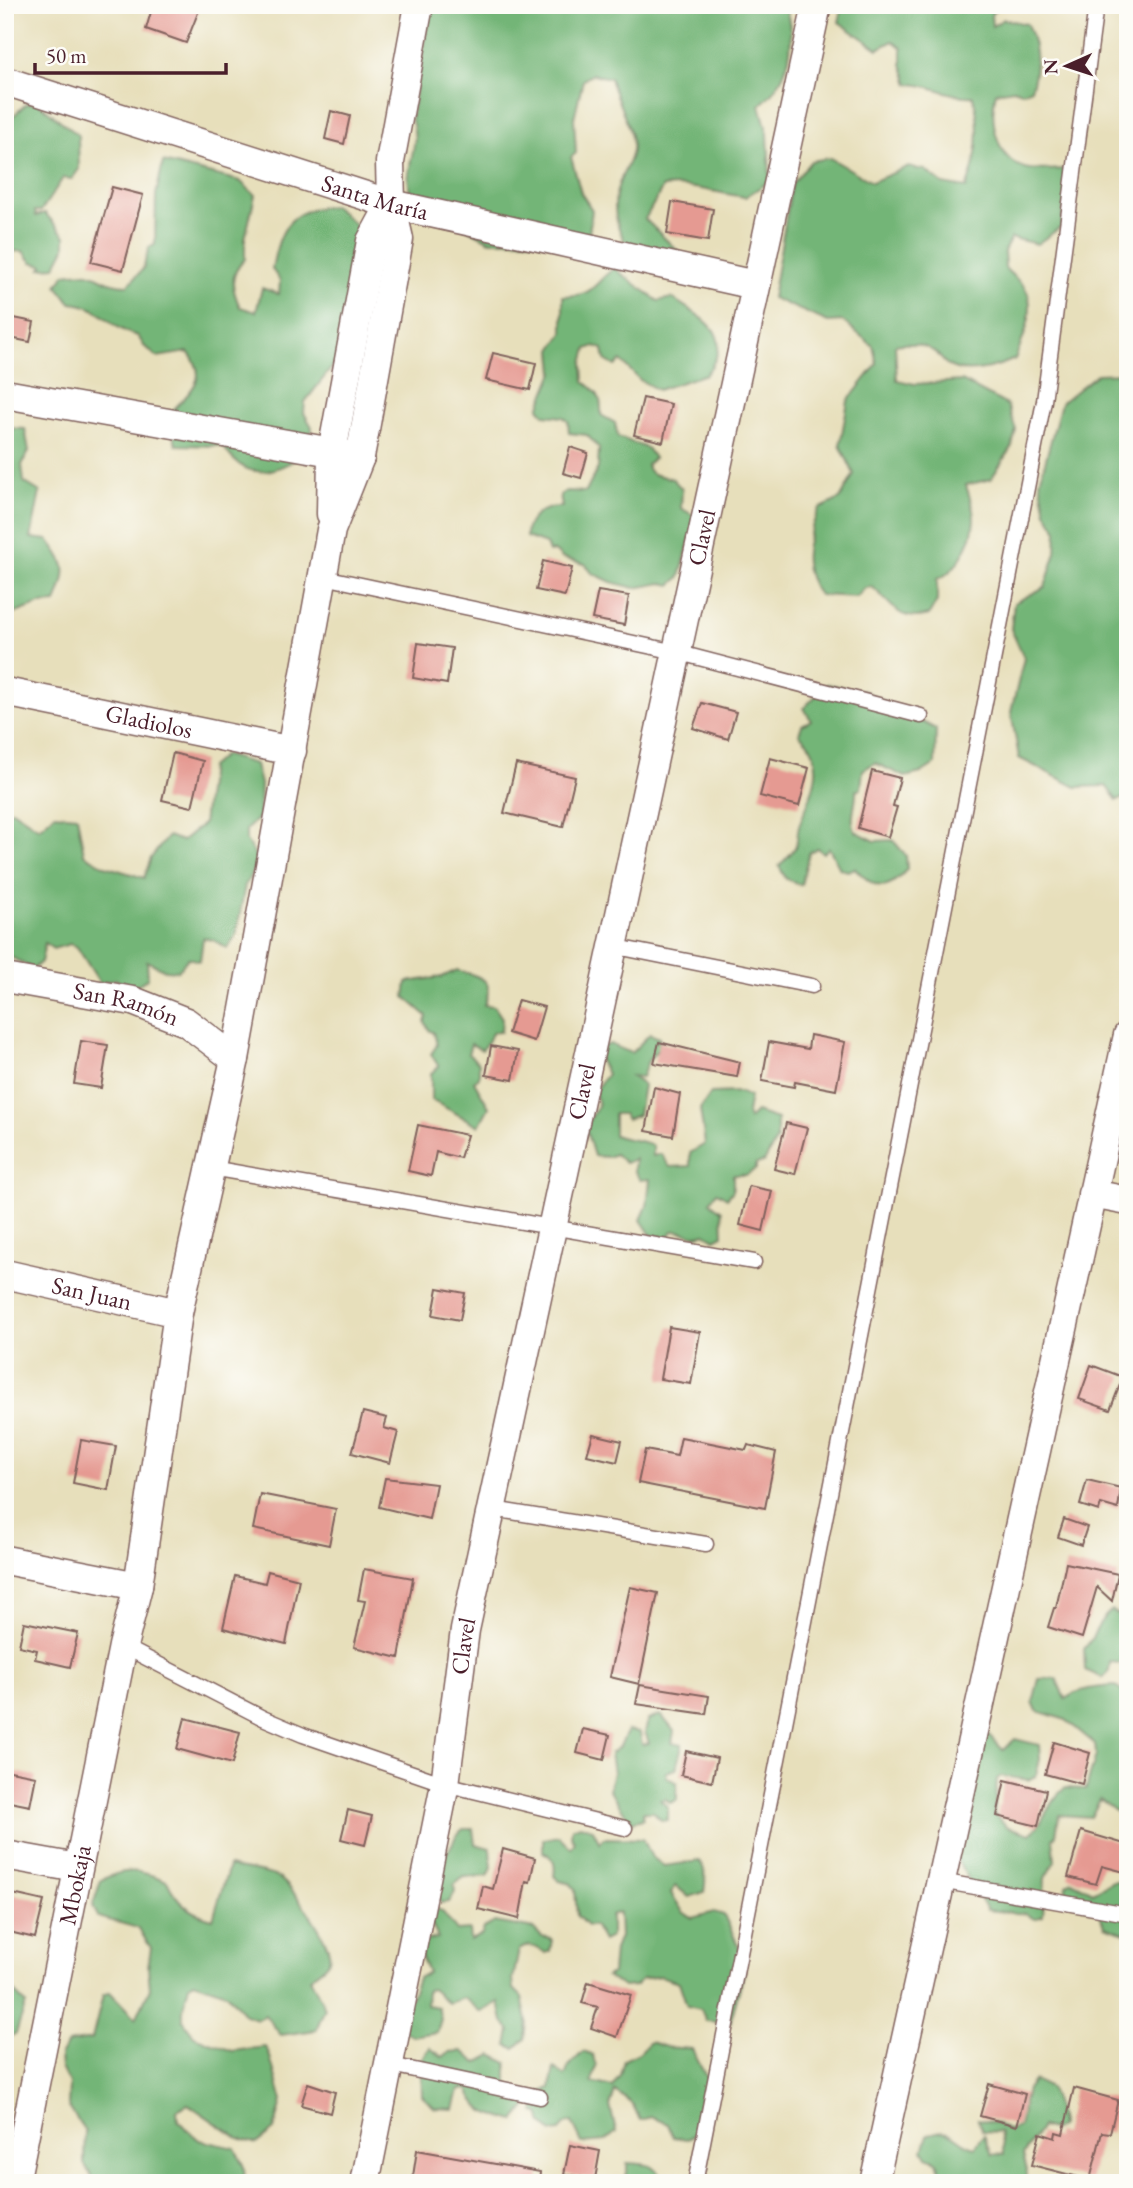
<svg xmlns="http://www.w3.org/2000/svg" width="1133" height="2188" font-family="'EB Garamond',serif">
	<style>
		.forest { fill: #73b577; stroke: #5e6a51; stroke-width: 2 }
		.building { fill: #e59a92 }
		.lines { fill: none; stroke-linecap: round; stroke-linejoin: round }
		.service-casing { stroke: #81625d; stroke-width: 17 }
		.minor-casing { stroke: #81625d; stroke-width: 31 }
		.service { stroke: #fff; stroke-width: 14 }
		.minor { stroke: #fff; stroke-width: 28 }
		.labels { text-anchor: middle; stroke-width: 6; stroke-linejoin: round; paint-order: stroke }
		.street-label { font-size: 24px; fill: #4a1f2b; stroke: #fdfcf7 }
	</style>
	<rect width="100%" height="100%" fill="#fdfcf7"/>
	<filter id="ink" filterUnits="userSpaceOnUse"><feTurbulence type="fractalNoise" baseFrequency=".0143" numOctaves="2"/><feDisplacementMap in="SourceGraphic" scale="14" xChannelSelector="R" yChannelSelector="G"/><feConvolveMatrix kernelMatrix="1 2 1 2 8 2 1 2 1" color-interpolation-filters="sRGB"/></filter>
	<filter id="wash" filterUnits="userSpaceOnUse"><feTurbulence type="fractalNoise" baseFrequency=".00686" numOctaves="4" result="noise"/><feDisplacementMap in="SourceGraphic" scale="28" xChannelSelector="R" yChannelSelector="G"/><feGaussianBlur stdDeviation="1.57" result="paint"/><feColorMatrix in="noise" values="0 0 0 0 0 0 0 0 0 0 0 0 0 0 0 0 0 1.4 0 .05"/><feComposite in="paint" operator="in"/></filter>
	<g filter="url(#wash)">
		<rect width="100%" height="100%" fill="#e7dfbb"/>
		<g class="forest">
			<path d="M431,5H785C797,44 791,78 760,105L768,134L770,181L745,197C720,194 686,183 663,187L645,219L693,266L641,265C621,239 607,215 620,181C624,171 631,160 632,150C635,133 615,98 610,78L592,74L583,80L574,118L576,153L571,157L581,193L592,210L589,234L570,240L490,241L412,200C400,166 423,150 411,118Z"/>
			<path d="M843,5H999L991,15L992,26L1004,19L1027,24C1036,45 1039,67 1031,89L1022,92L1013,89L996,92C989,120 996,163 1029,169C1041,171 1056,169 1069,169L1061,227L1037,244L1011,238L1004,251L1005,268C1010,274 1021,282 1025,288C1038,308 1022,341 1015,359C997,367 968,376 949,366C945,364 941,358 937,354C926,344 909,342 895,345L897,380L915,384L962,381L1007,405L1016,430L1012,446L991,479L966,485C969,496 974,508 974,519C974,539 957,573 937,579V601L929,615C898,624 892,603 872,587L865,588L857,597L819,595C797,567 806,540 819,509L840,499L854,474L840,445L848,401L877,364L873,346L843,321L828,322L772,298L792,184L811,161L830,158L872,182L907,167L925,170L943,184L966,188C979,157 982,128 973,96C951,98 932,84 909,84L902,64V48L893,41L878,49L839,22Z"/>
			<path d="M37,102L78,135L79,169L72,179L63,178L41,211H35L36,216L45,213L65,236V248L55,267L41,268L43,265L32,262L23,251L5,252V113L11,118L26,104Z"/>
			<path d="M163,162L240,181L255,195L245,239V259C229,275 231,288 240,307L256,312L262,288L279,294L280,281L272,269C279,229 289,208 334,206L364,232L336,362L305,402L304,413L312,427L309,451C277,473 247,485 223,446L176,445L170,414C187,392 212,381 188,352L157,357L144,346L138,336C105,327 106,306 71,303L57,286L65,274C100,267 98,285 128,285L143,269L149,247L155,245L156,195Z"/>
			<path d="M614,268L658,301L672,298C703,319 738,333 706,374L658,390L640,380L621,361L615,366L605,360L603,349L595,346L587,349L583,363L584,382C598,391 602,398 601,415L615,423L618,437L647,448L654,458L647,464C648,478 663,475 673,479L682,489L681,508L696,517L680,577L671,585L662,583L635,588L611,582L592,573L585,564L562,558L555,551L549,552L546,544L526,537C525,518 544,506 562,507L560,495L566,491L586,492L598,468L599,448L587,435L569,433L568,421L563,417L545,415L539,408L554,372L552,350L563,333V296C595,296 592,285 614,268Z"/>
			<path d="M1128,373V797L1117,800L1106,786L1076,787L1019,758L1011,712L1024,658L1011,629L1014,603L1045,587L1056,552L1057,530L1046,512L1040,481L1061,403L1097,374Z"/>
			<path d="M5,428L25,429L29,451L22,465L24,482L40,492L31,538L48,540C70,566 67,572 56,603L40,604L8,616Z"/>
			<path d="M827,684L864,691L936,729L935,764L921,773L905,777L875,763L863,770L861,789L856,790C857,805 849,817 855,831L875,841L893,840L906,856L907,869C887,893 875,890 855,868L848,871L840,869L829,848L823,853L817,848L809,853L801,885L786,879L779,866C784,860 794,852 796,845C798,838 797,830 800,823C812,792 830,759 799,734L802,725L811,720L804,708Z"/>
			<path d="M224,755L255,764L260,784L259,817L246,830V841L259,861L245,885L236,936L227,948L213,940L203,938L200,961L188,958L178,971L165,970L147,961L148,978L133,988L126,987L116,979L100,983L77,947L70,944L53,949L45,943L41,962L33,969L5,954V813L12,810L39,828L55,814L77,816L84,854L105,866L144,878L151,858L168,836L182,841L203,824L210,767Z"/>
			<path d="M457,970C478,977 497,977 484,1005L494,1006L502,1018L501,1032H493L482,1050L471,1044L468,1054L479,1063V1077L474,1081L489,1107L479,1126L431,1100V1073L439,1067L431,1054L437,1045L434,1033L429,1030L425,1022L427,1016L405,997L407,982L442,977Z"/>
			<path d="M650,1034L659,1038L660,1047L648,1061L642,1077L631,1076L643,1085L638,1115L627,1119L623,1114H614V1135C628,1141 639,1138 653,1146V1156L661,1154L670,1167L690,1166V1153L705,1144L700,1109L711,1093L739,1092L750,1097L747,1113L749,1119L756,1112L777,1119V1139L764,1162L756,1164V1169L746,1175H733V1191L727,1198L717,1192L710,1202L722,1211L723,1235L715,1239L705,1233C694,1239 685,1230 673,1231L668,1238L651,1235L641,1220L647,1206L650,1179L640,1180L634,1170L635,1159L625,1163L615,1154L608,1157L594,1156L585,1127L598,1106L595,1090L607,1074L599,1059L604,1046L610,1044L631,1053Z"/>
			<path d="M1112,1610L1117,1614L1128,1612V1663L1124,1667L1121,1663L1110,1662L1109,1671L1103,1678L1085,1670L1084,1649C1096,1636 1097,1621 1112,1610Z"/>
			<path d="M1056,1678L1065,1699C1081,1688 1097,1687 1116,1686L1127,1696L1128,1720L1121,1743C1130,1767 1128,1787 1128,1814L1120,1815L1100,1799L1091,1817L1059,1815L1056,1835L1053,1839L1055,1861L1045,1878L1043,1916L1034,1919L1026,1914L987,1910L954,1855L970,1810L974,1808L976,1763L987,1733L1003,1750L1015,1739L1039,1745L1040,1759L1036,1776L1029,1780L1001,1776L997,1779L994,1814L1008,1827L1030,1834C1046,1821 1048,1801 1065,1788L1086,1789L1096,1755L1095,1744L1066,1720L1037,1711L1033,1702L1039,1679Z"/>
			<path d="M661,1715L674,1731L672,1743L682,1745L676,1769L666,1772L667,1777L677,1783V1800L670,1803L666,1799L660,1800L668,1807V1820L662,1821L654,1812H643V1819L631,1822L609,1790L613,1772L610,1754L620,1746L628,1730L640,1732L642,1745L649,1743L645,1732L648,1720Z"/>
			<path d="M580,1825L593,1829L600,1843L603,1838L643,1839L652,1857L664,1866L699,1861C707,1871 706,1879 704,1892L689,1897L676,1886L671,1893L683,1912L692,1918L714,1912L724,1915L744,1958L745,1970L730,2023L706,2021L701,2009L687,2006L679,1982L660,1976L642,1979L635,1986L624,1987L607,1977L612,1974L614,1949L620,1937L619,1912L611,1915V1937L603,1941L594,1925L587,1926L577,1916L575,1889L570,1883L559,1881L554,1876C556,1864 554,1857 543,1852V1839L559,1836L571,1848L575,1842L571,1836L572,1828Z"/>
			<path d="M463,1829H473L475,1844L490,1848L492,1868L488,1876L464,1877L454,1885L455,1892L449,1902L441,1903L436,1897L441,1885C431,1859 439,1865 450,1848C455,1840 454,1836 463,1829Z"/>
			<path d="M229,1866C244,1870 262,1871 277,1877C291,1883 335,1946 329,1960C325,1969 316,1971 310,1978L325,2008L316,2030L281,2035L265,2015L257,2019L245,2015L227,1993L193,1982L189,1985L183,2008V2020L194,2036L232,2051L265,2047L269,2053L282,2101L274,2130L256,2144L236,2137L188,2104L177,2110L178,2121L199,2140L235,2148L244,2167L245,2183H95L84,2163L85,2131L68,2106L69,2084L61,2068L60,2056L68,2043L92,2039L103,1995L110,1992L136,2019L150,1988L148,1967L151,1948L138,1928L98,1917L93,1905L101,1880C126,1867 141,1870 167,1881C176,1901 191,1914 213,1919Z"/>
			<path d="M1072,1881L1093,1892L1113,1881L1128,1882V1934L1104,1926L1100,1914L1065,1900L1066,1885Z"/>
			<path d="M430,1906L442,1911L457,1931L469,1930L470,1940L482,1935L484,1928L495,1922L534,1929L542,1937L552,1939L550,1951L546,1953C536,1947 529,1943 519,1950L513,1979L514,1989L522,1997L527,2021L525,2039L515,2048L507,2045L510,2031L503,2021L499,2002L481,2012L464,1998L448,2003L432,1989L427,1990L426,2005L438,2007L441,2019L437,2032L412,2036L399,2028L418,1978L428,1972L421,1956L423,1941L438,1938L427,1914Z"/>
			<path d="M5,1977L10,1979L15,1993L26,2004L16,2033L5,2040Z"/>
			<path d="M650,2042L666,2047L692,2049L712,2089L701,2130L688,2139L673,2137L668,2124L651,2117L640,2120L633,2105L615,2091L610,2106L616,2132L606,2141L582,2143L572,2122L565,2124L560,2131L552,2132L543,2124L540,2113L535,2112L534,2096L550,2088L554,2068L565,2076L569,2066L583,2052L592,2055L596,2066L592,2082L612,2087L620,2075L624,2060L639,2053Z"/>
			<path d="M430,2048L443,2057L449,2052L462,2051L477,2063L492,2055L507,2063V2083L526,2095V2107L515,2121C491,2114 479,2115 468,2089L459,2090L454,2109L435,2108L422,2096L421,2061Z"/>
			<path d="M1034,2080L1050,2088L1059,2115L1060,2126L1053,2130L1041,2127L1023,2155L1027,2170L1025,2183H953L950,2178L942,2177L937,2161L927,2157L923,2150L928,2135C955,2123 955,2143 975,2147L984,2135L992,2154L1004,2155L1000,2132L982,2131L978,2119L996,2123L1008,2130L1019,2127L1027,2089Z"/>
			<path d="M627,2163C645,2164 658,2163 664,2183H622L627,2173Z"/>
		</g>
		<g id="blocks">
			<g class="building">
				<path d="M153,5H201L186,43L146,29Z"/>
				<path d="M331,111L350,116L344,144L325,139Z"/>
				<path d="M112,187L143,195L123,270L91,262Z"/>
				<path d="M672,202L713,209L708,241L667,234Z"/>
				<path d="M9,317L34,322L30,342L5,337Z"/>
				<path d="M493,353L536,363L530,390L486,380Z"/>
				<path d="M643,398L671,404L663,442L634,435Z"/>
				<path d="M570,447L588,453L581,478L563,473Z"/>
				<path d="M543,561L572,568L565,596L536,590Z"/>
				<path d="M598,591L629,596L624,625L592,619Z"/>
				<path d="M418,643L452,648L447,684L413,678Z"/>
				<path d="M702,703L736,712L728,739L693,728Z"/>
				<path d="M173,753L203,761L192,807L162,800Z"/>
				<path d="M770,758L809,768L799,806L760,796Z"/>
				<path d="M516,764L575,777L563,827L504,813Z"/>
				<path d="M872,771L900,778L893,806L897,807L888,837L858,828Z"/>
				<path d="M518,1000L544,1007L534,1041L508,1033Z"/>
				<path d="M810,1035L845,1042L836,1090L795,1082L794,1087L762,1081L769,1042L808,1049Z"/>
				<path d="M81,1041L108,1045L101,1088L74,1084Z"/>
				<path d="M659,1042L740,1062L737,1077L654,1063Z"/>
				<path d="M491,1046L518,1051L513,1080L486,1075Z"/>
				<path d="M654,1087L680,1094L673,1136L646,1131Z"/>
				<path d="M786,1123L807,1128L795,1174L774,1169Z"/>
				<path d="M418,1125L467,1135L460,1158L436,1152L431,1176L408,1171Z"/>
				<path d="M749,1186L772,1191L763,1231L740,1225Z"/>
				<path d="M438,1288L465,1293L460,1320L433,1315Z"/>
				<path d="M669,1327L700,1332L691,1384L660,1379Z"/>
				<path d="M1091,1365L1123,1377L1110,1410L1079,1399Z"/>
				<path d="M363,1412L387,1418L384,1428L398,1432L390,1463L352,1453Z"/>
				<path d="M593,1434L622,1441L617,1462L587,1455Z"/>
				<path d="M681,1437L746,1450L748,1445L776,1452L765,1508L638,1483L645,1450L677,1456Z"/>
				<path d="M81,1440L116,1446L108,1490L73,1483Z"/>
				<path d="M385,1478L436,1484L429,1519L379,1507Z"/>
				<path d="M1087,1480L1121,1488L1118,1509L1101,1504L1099,1511L1080,1505Z"/>
				<path d="M260,1494L336,1509L329,1545L253,1529Z"/>
				<path d="M1064,1519L1087,1527L1081,1545L1058,1537Z"/>
				<path d="M1066,1563L1118,1574L1112,1601L1097,1587L1082,1638L1048,1627L1054,1608H1056Z"/>
				<path d="M364,1569L413,1578L399,1658L354,1647L365,1601L358,1600Z"/>
				<path d="M268,1571L299,1579L286,1644L223,1628L235,1576L265,1583Z"/>
				<path d="M630,1587L658,1593L639,1684L610,1677Z"/>
				<path d="M24,1622L78,1633L70,1667L35,1659L37,1650L19,1646Z"/>
				<path d="M640,1685L709,1696L706,1714L636,1704Z"/>
				<path d="M185,1718L240,1732L232,1764L177,1749Z"/>
				<path d="M583,1729L610,1735L604,1760L577,1753Z"/>
				<path d="M1054,1742L1090,1753L1082,1784L1045,1774Z"/>
				<path d="M686,1751L717,1758L712,1782L681,1775Z"/>
				<path d="M5,1770L36,1776L30,1806L5,1801Z"/>
				<path d="M1005,1780L1046,1790L1038,1826L997,1816Z"/>
				<path d="M348,1810L372,1816L365,1845L341,1839Z"/>
				<path d="M1081,1831L1128,1845V1873L1102,1866L1096,1884L1068,1877Z"/>
				<path d="M503,1849L535,1858L530,1882L526,1881L519,1919L478,1909L483,1886L493,1889Z"/>
				<path d="M13,1894L44,1901L35,1938L5,1931Z"/>
				<path d="M588,1982L631,1995L617,2037L591,2028L598,2007L582,2003Z"/>
				<path d="M308,2083L335,2092L330,2113L301,2105Z"/>
				<path d="M989,2084L1025,2094L1017,2126L980,2116Z"/>
				<path d="M1074,2088L1118,2100L1110,2133L1102,2132L1090,2180L1032,2165L1040,2133L1055,2138L1056,2132L1063,2134Z"/>
				<path d="M570,2145L600,2151L595,2179L564,2174Z"/>
				<path d="M417,2150L540,2172L539,2183H412Z"/>
			</g>
		</g>
	</g>
	<g filter="url(#ink)">
		<use href="#blocks" fill-opacity="0" stroke="#81625d" stroke-width="2"/>
		<g class="lines">
			<g class="service-casing">
				<g id="service">
					<path d="M324,577L676,652L921,716"/>
					<path d="M612,946L812,986"/>
					<path d="M211,1168L754,1262"/>
					<path d="M493,1509L706,1544"/>
					<path d="M123,1646L263,1718L303,1735L445,1784L625,1828"/>
					<path d="M940,1881L1128,1914"/>
					<path d="M391,2065L540,2097"/>
					<path d="M695,2183L1044,401L1096,5"/>
				</g>
			</g>
			<g class="minor-casing">
				<g id="minor">
					<path id="s1" d="M5,81L391,204L755,285"/>
					<path d="M5,394L360,457"/>
					<path d="M331,514L332,452L371,241L391,204"/>
					<path id="s2" d="M5,692L292,751"/>
					<path id="s3" d="M5,978L133,1001L186,1022L235,1059"/>
					<path d="M1092,1194L1128,1201"/>
					<path id="s4" d="M5,1274L178,1313"/>
					<path d="M5,1560L138,1586"/>
					<path d="M5,1855L77,1868"/>
					<path id="s5" d="M15,2183L123,1646L138,1586L178,1313L235,1059L331,530L360,457L399,239L391,204L390,162L419,5"/>
					<path id="s6" d="M365,2183L445,1784L465,1630L817,5"/>
					<path d="M874,2183L1128,1035"/>
				</g>
			</g>
			<use href="#service" class="service"/>
			<use href="#minor" class="minor"/>
		</g>
	</g>
	<g class="labels">
		<g class="street-label">
			<text dy="8" stroke="none"><textPath href="#s1" startOffset="388">Santa María</textPath></text>
			<text dy="8" stroke="none"><textPath href="#s6" startOffset="1680">Clavel</textPath></text>
			<text dy="8" stroke="none"><textPath href="#s2" startOffset="147">Gladiolos</textPath></text>
			<text dy="8" stroke="none"><textPath href="#s3" startOffset="124">San Ramón</textPath></text>
			<text dy="8" stroke="none"><textPath href="#s6" startOffset="1113">Clavel</textPath></text>
			<text dy="8" stroke="none"><textPath href="#s4" startOffset="89">San Juan</textPath></text>
			<text dy="8" stroke="none"><textPath href="#s6" startOffset="546">Clavel</textPath></text>
			<text dy="8" stroke="none"><textPath href="#s5" startOffset="304">Mbokaja</textPath></text>
		</g>
	</g>
	<rect width="1133" height="2188" fill="none" stroke="#fdfcf7" stroke-width="28"/>
	<g transform="translate(1067 66) rotate(267)" stroke="#fdfcf7" stroke-width="5" paint-order="stroke">
	<path d="M0-5L12 26L0 18L-12 26Z" fill="#4a1f2b"/>
	<text y="-10" font-size="19" font-weight="bold" text-anchor="middle" fill="#4a1f2b">N</text>
	</g>
	<path d="M35 63v10h191v-10" fill="none" stroke="#4a1f2b" stroke-width="3.5"/>
	<text x="46" y="63" font-size="21" fill="#4a1f2b" stroke="#fdfcf7" stroke-width="5" paint-order="stroke">50 m</text>
</svg>
